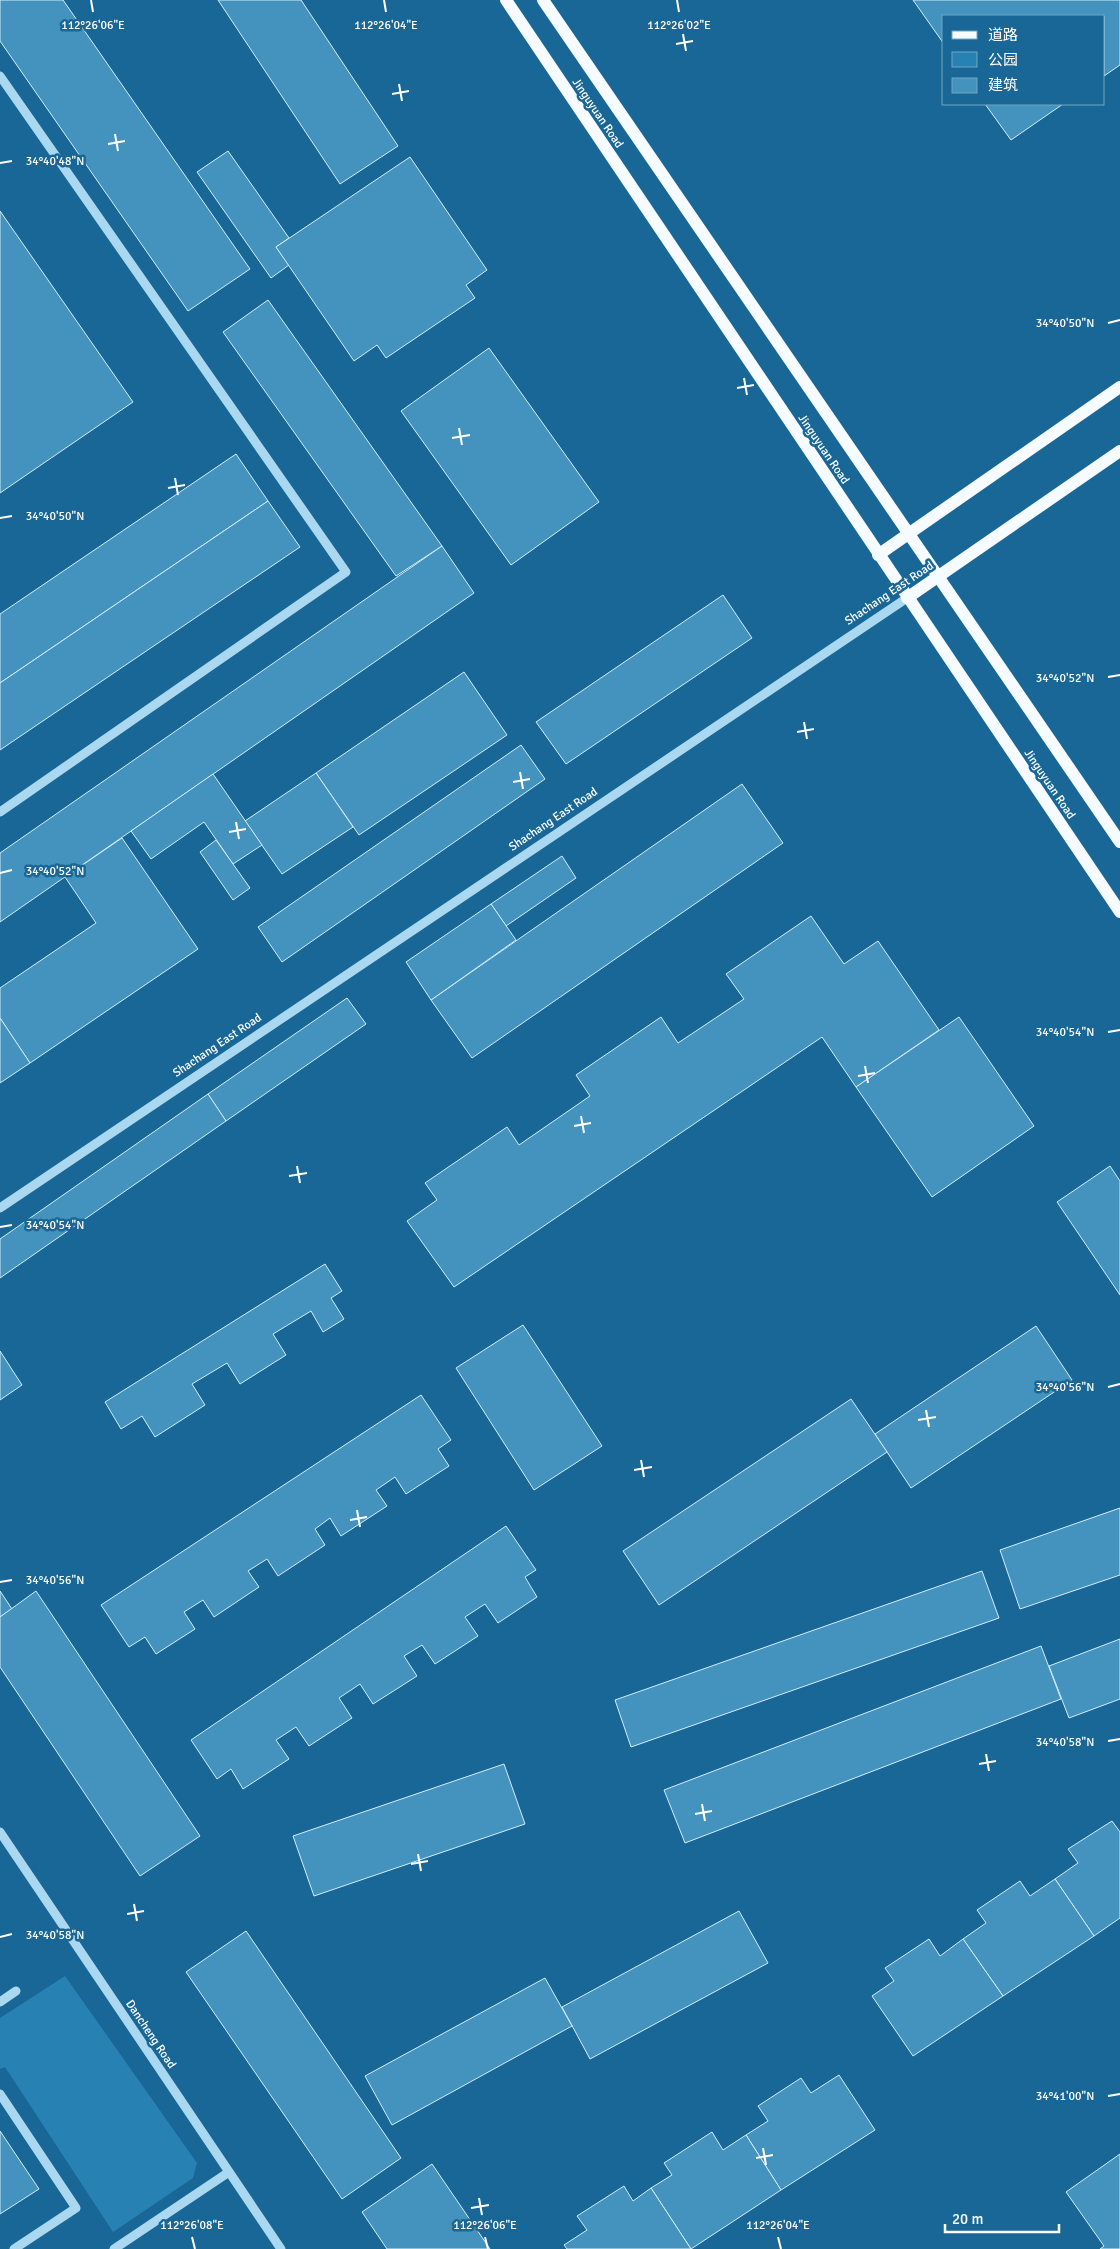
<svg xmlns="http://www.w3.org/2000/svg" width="1120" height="2249" font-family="Signika,'Noto Sans SC',sans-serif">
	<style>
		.green { fill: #2781b3 }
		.building { fill: #4493bf; stroke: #d2edfc }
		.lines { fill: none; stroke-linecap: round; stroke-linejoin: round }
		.minor { stroke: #abd8f1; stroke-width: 9 }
		.major { stroke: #f5fbff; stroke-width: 12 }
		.ticks { fill: none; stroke: #fff; stroke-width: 2 }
		.labels { text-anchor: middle; stroke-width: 5; stroke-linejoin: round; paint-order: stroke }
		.street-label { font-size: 12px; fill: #fff; stroke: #186797 }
		.ticks-label { font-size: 12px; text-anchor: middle; fill: #fff; stroke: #186797; stroke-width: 5; stroke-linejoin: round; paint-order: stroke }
	</style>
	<rect width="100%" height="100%" fill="#186797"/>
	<path class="green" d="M65,1976L197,2163L193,2178L113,2232L5,2067L0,2069V2018Z"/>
	<g class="building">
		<path d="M0,0H63L250,269L188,311L0,41Z"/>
		<path d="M218,0H301L398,146L340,184Z"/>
		<path d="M913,0H1120V65L1104,76V16H944V44Z"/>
		<path d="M985,104H1063L1011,140Z"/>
		<path d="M228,151L289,238L276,247L289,265L271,278L197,172Z"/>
		<path d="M410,157L487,270L466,285L475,298L386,358L377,345L354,361L276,247Z"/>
		<path d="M0,211L133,402L0,493Z"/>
		<path d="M268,300L442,546L396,576L223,332Z"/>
		<path d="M489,348L599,502L511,565L401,411Z"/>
		<path d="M236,454L268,501L0,683V614Z"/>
		<path d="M268,501L300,547L0,750V683Z"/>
		<path d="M442,546L474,593L0,922V853Z"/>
		<path d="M723,595L752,638L566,764L536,722Z"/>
		<path d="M464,672L507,735L359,835L316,773Z"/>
		<path d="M521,745L545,779L282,962L258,927Z"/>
		<path d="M316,773L353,827L282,874L245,821Z"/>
		<path d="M213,774L262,845L233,864L204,822L151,859L131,831Z"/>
		<path d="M742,784L783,843L472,1058L431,1000Z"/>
		<path d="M122,838L198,949L30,1063L0,1018V988L96,923L65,877Z"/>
		<path d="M216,840L250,888L233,900L200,852Z"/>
		<path d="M562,856L576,878L506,926L491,904Z"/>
		<path d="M491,904L516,940L431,1000L406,962Z"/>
		<path d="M811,916L844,964L878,941L939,1030L856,1087L822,1037L454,1287L407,1221L437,1200L425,1183L507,1127L519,1145L590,1096L576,1075L661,1017L678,1043L744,999L726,974Z"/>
		<path d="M347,998L366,1024L226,1121L208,1094Z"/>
		<path d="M959,1017L1034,1126L932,1197L856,1087Z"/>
		<path d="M0,1018L30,1063L0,1083Z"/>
		<path d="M208,1094L226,1121L0,1278V1239Z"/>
		<path d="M1110,1166L1120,1181V1295L1057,1202Z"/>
		<path d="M325,1264L342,1291L331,1298L344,1319L323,1332L311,1311L273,1334L286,1355L240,1384L227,1363L192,1384L205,1405L155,1437L142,1416L121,1429L105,1402Z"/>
		<path d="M523,1325L602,1446L534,1490L456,1368Z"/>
		<path d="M1036,1326L1072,1380L911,1488L875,1434Z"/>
		<path d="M0,1351L22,1385L0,1400Z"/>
		<path d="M421,1395L451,1440L438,1449L449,1466L406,1494L395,1477L376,1490L387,1506L341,1536L330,1518L315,1529L325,1545L278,1576L267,1559L248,1571L259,1587L214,1617L203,1600L184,1612L195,1629L156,1654L145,1637L129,1647L101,1605Z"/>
		<path d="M851,1399L887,1452L659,1605L623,1551Z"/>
		<path d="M1120,1508V1575L1020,1609L1000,1550Z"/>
		<path d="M506,1526L536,1570L525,1577L537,1597L498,1623L485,1604L465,1617L478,1636L435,1664L422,1645L404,1656L417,1676L373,1704L360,1684L339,1698L352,1718L309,1746L296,1727L276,1740L289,1759L243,1789L231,1769L217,1779L191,1740Z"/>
		<path d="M982,1571L999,1618L631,1747L615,1700Z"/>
		<path d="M0,1591L12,1609L0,1617Z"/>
		<path d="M36,1591L200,1836L140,1876L0,1667V1617Z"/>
		<path d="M1120,1639V1699L1069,1718L1049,1666Z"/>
		<path d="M1041,1646L1061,1699L685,1843L664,1790Z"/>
		<path d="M504,1764L525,1824L314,1896L293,1836Z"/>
		<path d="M1112,1821L1120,1832V1918L1094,1936L1055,1879L1078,1863L1068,1849Z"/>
		<path d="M1055,1879L1094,1936L1003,1996L963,1939L986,1923L977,1910L1020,1881L1030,1896Z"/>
		<path d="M739,1911L768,1963L590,2059L562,2007Z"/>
		<path d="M246,1931L401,2158L342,2199L186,1972Z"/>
		<path d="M929,1939L940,1956L963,1939L1003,1996L913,2056L872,1996L894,1981L885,1968Z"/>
		<path d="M545,1978L572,2026L392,2125L365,2076Z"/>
		<path d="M839,2075L875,2130L781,2190L746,2135L768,2121L758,2106L801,2078L811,2093Z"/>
		<path d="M0,2131L39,2189L0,2214Z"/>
		<path d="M712,2132L723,2150L746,2135L781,2190L691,2249L651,2188L672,2175L664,2163Z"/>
		<path d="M1120,2154V2249H1100L1104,2246L1066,2192Z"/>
		<path d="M432,2164L490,2249H387L362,2212Z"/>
		<path d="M624,2186L633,2201L651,2188L691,2249H567L564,2245L587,2230L577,2216Z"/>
	</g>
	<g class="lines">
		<g class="minor">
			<path d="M0,76L346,572L0,812"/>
			<path d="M0,1208L907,598"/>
			<path d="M0,1832L281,2249"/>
			<path d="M0,2002L16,1991"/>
			<path d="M0,2094L76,2208L14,2249"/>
			<path d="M114,2249L229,2172"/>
		</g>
		<g class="major">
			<path d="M506,0L1120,912"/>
			<path d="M543,0L1120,842"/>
			<path d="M878,555L1120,387"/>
			<path d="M907,598L1120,451"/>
		</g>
	</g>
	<path class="ticks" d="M91,0L93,12M384,0L386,12M677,0L679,12M683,34L686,51M676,44L693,41M399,84L402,101M392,94L409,91M115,134L118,151M108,144L125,141M0,163L12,161M1108,323L1120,320M744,378L747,395M737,388L754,385M459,428L462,445M452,438L470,435M175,478L178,495M168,488L185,485M0,518L12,516M1108,677L1120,675M804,722L807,739M797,732L814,729M520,772L523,789M513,782L530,779M236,822L239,839M229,832L246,829M0,873L12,870M1108,1032L1120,1030M865,1066L868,1083M858,1076L875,1073M581,1116L584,1133M574,1126L591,1123M297,1166L300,1183M289,1176L307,1173M0,1227L12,1225M1108,1387L1120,1384M926,1410L929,1427M918,1420L936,1417M641,1460L644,1477M634,1470L652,1467M357,1510L360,1527M350,1520L367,1517M0,1582L12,1580M1108,1741L1120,1739M986,1754L989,1771M979,1764L996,1761M702,1804L705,1821M695,1814L712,1811M418,1854L421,1871M411,1864L428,1861M134,1904L137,1921M127,1914L144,1911M0,1937L12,1934M1108,2096L1120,2094M763,2148L766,2165M756,2158L773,2155M479,2198L482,2215M471,2208L489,2205M192,2237L195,2249M485,2237L488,2249M778,2237L781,2249"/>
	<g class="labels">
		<g class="street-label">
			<text transform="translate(598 113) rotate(56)" y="4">Jinguyuan Road</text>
			<text transform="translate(824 449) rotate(56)" y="4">Jinguyuan Road</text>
			<text transform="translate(889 593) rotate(-34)" y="4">Shachang East Road</text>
			<text transform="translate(1050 784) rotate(56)" y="4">Jinguyuan Road</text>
			<text transform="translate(553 819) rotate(-34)" y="4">Shachang East Road</text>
			<text transform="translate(217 1045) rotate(-34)" y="4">Shachang East Road</text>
			<text transform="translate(151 2034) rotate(56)" y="4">Dancheng Road</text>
		</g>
	</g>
	<g class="ticks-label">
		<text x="93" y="29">112°26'06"E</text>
		<text x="386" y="29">112°26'04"E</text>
		<text x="679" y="29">112°26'02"E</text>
		<text x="55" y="165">34°40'48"N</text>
		<text x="1065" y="327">34°40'50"N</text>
		<text x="55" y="520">34°40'50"N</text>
		<text x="1065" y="682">34°40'52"N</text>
		<text x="55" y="875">34°40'52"N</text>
		<text x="1065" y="1036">34°40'54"N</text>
		<text x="55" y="1229">34°40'54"N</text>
		<text x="1065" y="1391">34°40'56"N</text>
		<text x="55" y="1584">34°40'56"N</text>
		<text x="1065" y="1746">34°40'58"N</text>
		<text x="55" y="1939">34°40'58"N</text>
		<text x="1065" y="2100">34°41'00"N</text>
		<text x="192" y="2229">112°26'08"E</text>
		<text x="485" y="2229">112°26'06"E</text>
		<text x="778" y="2229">112°26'04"E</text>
	</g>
	<rect x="942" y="15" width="162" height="90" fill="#186797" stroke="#74a4c1"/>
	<rect x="952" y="31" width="25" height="8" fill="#f5fbff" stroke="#74a4c1"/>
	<text x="988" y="40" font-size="15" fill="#ffffff">道路</text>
	<rect x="952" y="52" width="25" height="15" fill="#2781b3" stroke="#74a4c1"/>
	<text x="988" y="65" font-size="15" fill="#ffffff">公园</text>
	<rect x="952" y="78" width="25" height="15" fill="#4493bf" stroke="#74a4c1"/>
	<text x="988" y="90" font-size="15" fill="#ffffff">建筑</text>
	<path d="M945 2224v8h114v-8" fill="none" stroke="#ffffff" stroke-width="2.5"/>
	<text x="952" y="2224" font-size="15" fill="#ffffff" stroke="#186797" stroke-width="4" paint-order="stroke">20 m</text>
</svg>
